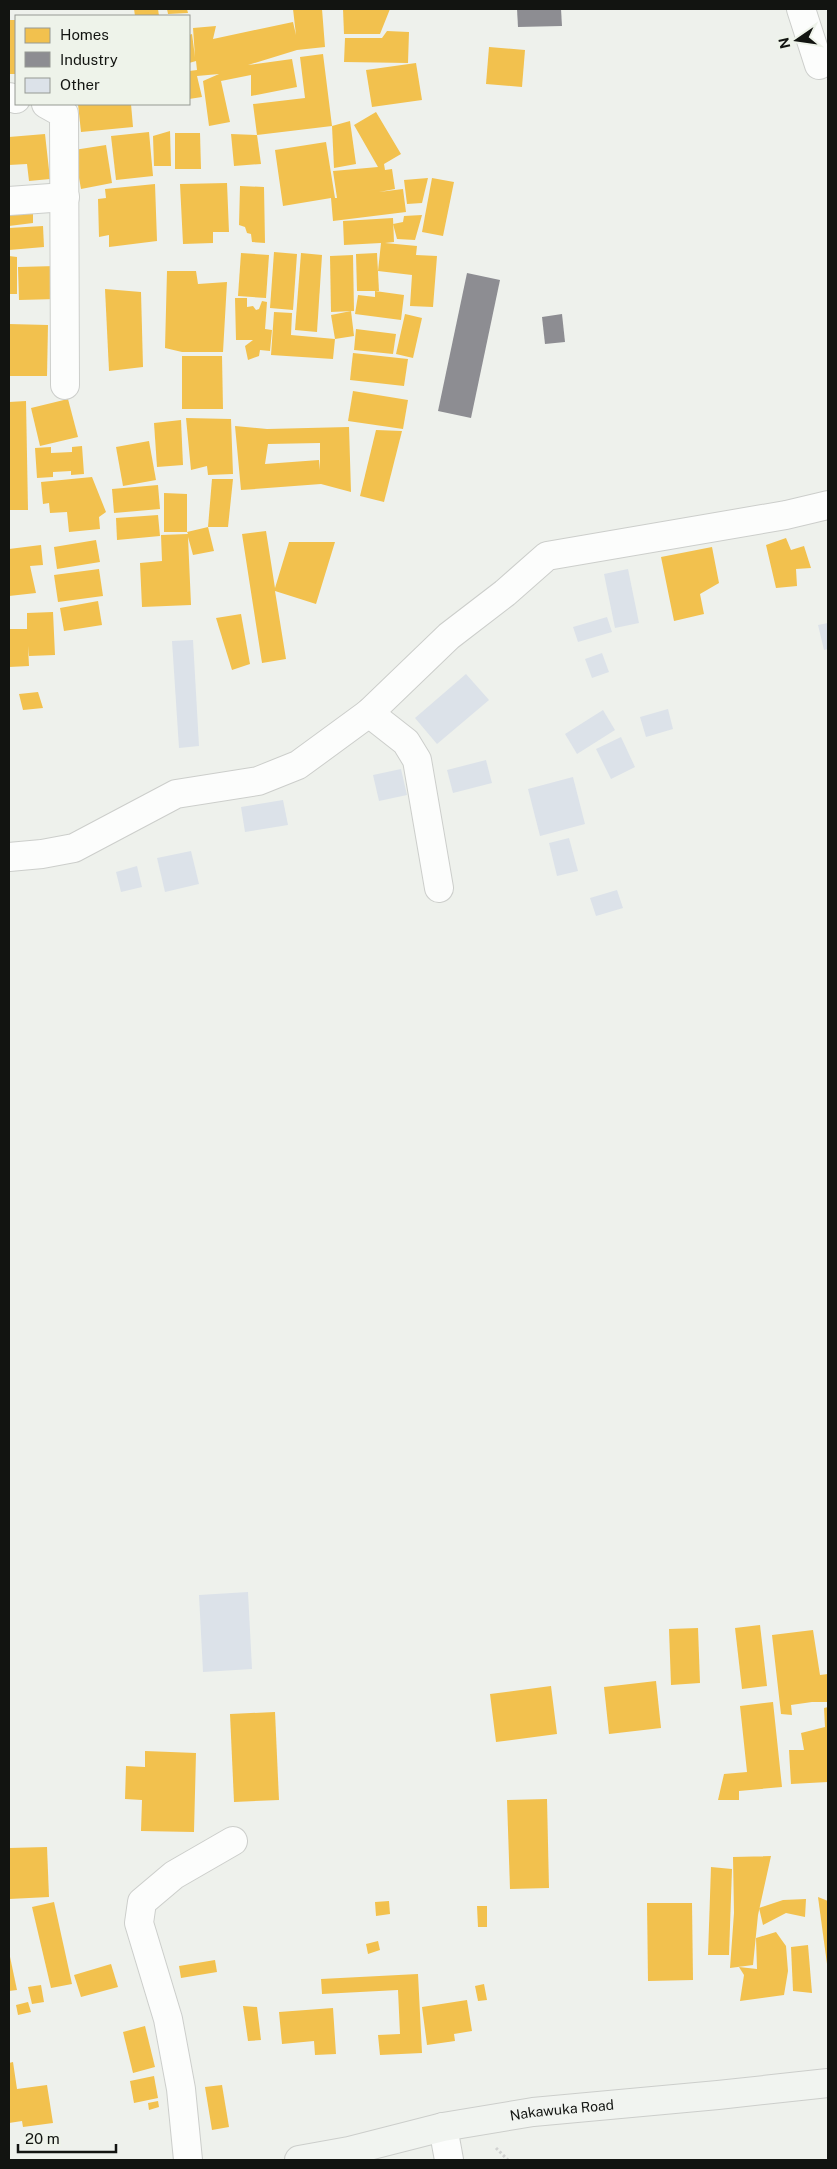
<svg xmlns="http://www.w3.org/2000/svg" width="837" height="2169" font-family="'Public Sans',sans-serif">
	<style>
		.homes { fill: #f2c14e; fill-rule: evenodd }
		.industry { fill: #8d8d92 }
		.building { fill: #dce2e9 }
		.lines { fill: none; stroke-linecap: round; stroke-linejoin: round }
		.street-casing { stroke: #cccecb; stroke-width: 30 }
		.secondary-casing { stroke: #cccecb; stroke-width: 30 }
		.path { stroke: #d1d2d1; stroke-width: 3; stroke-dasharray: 2.5 2.5; stroke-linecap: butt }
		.street { stroke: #fcfdfc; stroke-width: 28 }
		.secondary { stroke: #f1f4f0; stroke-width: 28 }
		.labels { text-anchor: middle; stroke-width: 5; stroke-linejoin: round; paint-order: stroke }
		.street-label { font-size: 14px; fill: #121411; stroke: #eef3ea }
	</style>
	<rect width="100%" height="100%" fill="#eef1ec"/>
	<g class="homes">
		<path d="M134,9H158L159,16H135Z"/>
		<path d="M167,9H187L188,13L168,14Z"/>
		<path d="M293,9H322L325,47L297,50L248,65L292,59L297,87L251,96V75L221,81L230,122L209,126L203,81L219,74L197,76L202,97L189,99V71L197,70L196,61L189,63V35L192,34L195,57L193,28L216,26L213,39L293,22L296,35Z"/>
		<path d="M343,9H390L380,34H344Z"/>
		<rect x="9" y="20" width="7" height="54"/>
		<path d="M387,31L409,32L408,63L344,62L345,38H382Z"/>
		<path d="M489,47L525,50L522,87L486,84Z"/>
		<path d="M323,54L332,126L257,135L253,104L305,98L300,57Z"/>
		<path d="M416,63L422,100L372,107L366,70Z"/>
		<path d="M78,104H131L133,127L81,132Z"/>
		<path d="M376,112L401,154L384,164L385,170L392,169L395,189L379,192L403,189L406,212L333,221L331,198L283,206L275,150L326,142L335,198H337L333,171L378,167L354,125Z"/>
		<path d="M350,121L356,164L334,168L332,126Z"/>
		<path d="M170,131L171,166H154L153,136Z"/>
		<path d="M149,132L153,176L116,180L111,136Z"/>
		<path d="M175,133H200L201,169H175Z"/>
		<path d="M45,134L50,179L29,181L27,164L9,165V137Z"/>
		<path d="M231,134L257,135L261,164L234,166Z"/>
		<path d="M106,145L112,183L81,189L74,150Z"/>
		<path d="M428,178L422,203L407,204L404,180Z"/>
		<path d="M432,178L454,182L443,236L422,232Z"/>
		<path d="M227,183L229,232H213V243L183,244L180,184Z"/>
		<path d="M155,184L157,241L109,247V235L99,237L98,199L106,198L105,189Z"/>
		<path d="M240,186L264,187L265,243L252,242L251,234L247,233L245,227L239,225Z"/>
		<path d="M33,205V223L9,226V207Z"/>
		<path d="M422,215L415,240L397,239L393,224L403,222L404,216Z"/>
		<path d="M393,218L394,242L385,243L417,246L416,255L437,256L433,307L410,306L412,275L378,271L381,243L344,245L343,221Z"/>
		<path d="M43,226L44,247L9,250V228Z"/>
		<path d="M274,252L297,254L293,310L270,308Z"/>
		<path d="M241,253L269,255L266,298L238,296Z"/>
		<path d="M301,253L322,255L317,332L295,330Z"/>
		<path d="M377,253L379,291H357L356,254Z"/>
		<path d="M353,255L354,311L331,312L330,256Z"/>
		<path d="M9,256L17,257V294H9Z"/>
		<path d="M56,266L57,299L19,300L18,267Z"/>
		<path d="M167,271H196L198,284L227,282L223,352H182L165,348Z"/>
		<path d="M105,289L141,292L143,367L109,371Z"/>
		<path d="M375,291L404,295L401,320L355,314L358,295L375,297Z"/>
		<path d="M235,298H247V307L253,306L256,310L259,309L262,301L267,302L265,329L272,330L270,351L260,350L259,356L248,360L245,346L253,340H236Z"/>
		<path d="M351,311L354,336L335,339L331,315Z"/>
		<path d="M274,312L292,313L291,335L335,339L333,359L271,355Z"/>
		<path d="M405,314L422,318L413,358L396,354Z"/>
		<path d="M9,324L48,325L47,376H9Z"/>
		<path d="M356,329L396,334L393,354L354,350Z"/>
		<path d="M353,353L408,359L404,386L350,380Z"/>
		<path d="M182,356H222L223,409H182Z"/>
		<path d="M353,391L408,400L403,429L348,421Z"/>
		<path d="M68,399L78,437L40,446L31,408Z"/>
		<path d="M26,401L28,510H10L9,402Z"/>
		<path d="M186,418L231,419L233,474L208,475L207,466L191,470Z"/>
		<path d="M181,420L183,465L157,467L154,423Z"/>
		<path d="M235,426L267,429L349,427L351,492L321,484L241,490ZM320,443V470L319,460L265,464L268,444Z"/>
		<path d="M376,430L402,431L384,502L360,496Z"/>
		<path d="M149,441L156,480L123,486L116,447Z"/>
		<path d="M82,446L84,474L71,475V471L53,472V477L37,478L35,448L51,447V453L72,452V447Z"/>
		<path d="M92,477L106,512L99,517L100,529L69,532L67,512L50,513L49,503L43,504L41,482Z"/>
		<path d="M212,479H233L228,527H208Z"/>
		<path d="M158,485L160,509L114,513L112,489Z"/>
		<path d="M164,493L187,494V532H164Z"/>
		<path d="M158,515L160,536L117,540L116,518Z"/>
		<path d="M208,527L214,551L193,555L188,537L191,605L142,607L140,563L162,561L161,535L188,534L187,532Z"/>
		<path d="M266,531L275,588L289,542H335L316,604L275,591L286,659L262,663L242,534Z"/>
		<path d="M786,538L791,550L804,546L811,568L796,569L797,586L776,588L766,545Z"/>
		<path d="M96,540L100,562L57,569L54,547Z"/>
		<path d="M41,545L43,565L30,566L36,593L9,596V549Z"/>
		<path d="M712,547L719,583L700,594L704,614L674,621L661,557Z"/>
		<path d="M99,569L103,596L58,602L54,575Z"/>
		<path d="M98,601L102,625L64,631L60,608Z"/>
		<path d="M53,612L55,655L29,656L28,646L29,666L9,667V629H27V613Z"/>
		<path d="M241,614L250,664L232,670L216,618Z"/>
		<path d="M38,692L43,708L23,710L19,694Z"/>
		<path d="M760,1625L767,1686L742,1689L735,1628Z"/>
		<path d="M698,1628L700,1683L671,1685L669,1629Z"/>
		<path d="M813,1630L820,1675L828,1674V1702H812L791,1705L792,1715L781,1714L772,1635Z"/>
		<path d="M656,1681L661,1728L609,1734L604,1687Z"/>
		<path d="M551,1686L557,1734L496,1742L490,1694Z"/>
		<path d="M773,1702L782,1787L739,1791V1800H718L724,1774L747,1772L740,1706Z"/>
		<path d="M828,1707V1782L791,1784L789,1750H804L801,1733L825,1727L824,1708Z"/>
		<path d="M275,1712L279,1800L234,1802L230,1714Z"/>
		<path d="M145,1751L196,1753L194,1832L141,1831L142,1800L125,1799L126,1766L145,1767Z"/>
		<path d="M547,1799L549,1888L510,1889L507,1800Z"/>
		<path d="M47,1847L49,1897L9,1899V1848Z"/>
		<path d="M771,1856L758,1915L753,1965L730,1968L734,1913L733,1857Z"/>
		<path d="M711,1867L732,1869L729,1955H708Z"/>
		<path d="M818,1897L828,1901V1964H827Z"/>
		<path d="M806,1899L805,1917L786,1913L763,1925L759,1908L783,1900Z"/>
		<path d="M389,1901L390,1914L376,1916L375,1902Z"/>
		<path d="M54,1902L72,1984L51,1988L32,1907Z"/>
		<path d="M647,1903H692L693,1980L648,1981Z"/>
		<path d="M477,1906H487V1927H478Z"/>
		<path d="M776,1932L786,1946L788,1971L784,1995L740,2001L744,1975L739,1967L757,1969L756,1938Z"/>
		<path d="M378,1941L380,1950L368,1954L366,1944Z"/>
		<path d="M808,1945L812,1993L793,1991L791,1947Z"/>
		<path d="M9,1952L17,1990L9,1991Z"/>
		<path d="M215,1960L217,1972L181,1978L179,1966Z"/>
		<path d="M111,1964L118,1987L81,1997L74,1975Z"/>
		<path d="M418,1974L422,2053L380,2055L378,2035L400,2034L398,1990L322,1994L321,1979Z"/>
		<path d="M484,1984L487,2000L478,2001L475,1986Z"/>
		<path d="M41,1985L44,2002L32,2004L28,1987Z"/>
		<path d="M467,2000L472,2031L454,2034L455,2041L427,2045L422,2007Z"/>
		<path d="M28,2002L31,2012L18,2015L16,2005Z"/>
		<path d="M243,2006L257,2007L261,2040L248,2041Z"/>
		<path d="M333,2008L336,2054L315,2055L314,2041L282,2044L279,2012Z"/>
		<path d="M145,2026L155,2067L133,2073L123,2032Z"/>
		<path d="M13,2062L17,2089L47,2085L53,2123L23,2127L22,2121L9,2123V2063Z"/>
		<path d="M154,2076L158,2098L134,2103L130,2081Z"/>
		<path d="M222,2085L229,2127L212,2130L205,2087Z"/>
		<path d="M158,2101L159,2107L149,2110L148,2103Z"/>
	</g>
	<g class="industry">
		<path d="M517,9H561L562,26L518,27Z"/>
		<path d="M467,273L500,280L471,418L438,411Z"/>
		<path d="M562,314L565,342L545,344L542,317Z"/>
	</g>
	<g class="building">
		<path d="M628,569L639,623L615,628L604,574Z"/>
		<path d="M607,617L612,632L578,642L573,627Z"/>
		<path d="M828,623V649L824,650L818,625Z"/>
		<path d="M193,640L199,746L179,748L172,641Z"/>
		<path d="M602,653L609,672L592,678L585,659Z"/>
		<path d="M466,674L489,700L437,744L415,718Z"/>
		<path d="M668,709L673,729L646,737L640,717Z"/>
		<path d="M603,710L615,730L577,754L565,734Z"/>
		<path d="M621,737L635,767L611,779L596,749Z"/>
		<path d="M486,760L492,783L453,793L447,770Z"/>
		<path d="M401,769L407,795L379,801L373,775Z"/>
		<path d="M573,777L585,824L540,836L528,789Z"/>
		<path d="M283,800L288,825L245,832L241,807Z"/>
		<path d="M569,838L578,871L557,876L549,843Z"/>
		<path d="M191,851L199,884L165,892L157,858Z"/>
		<path d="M137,866L142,887L121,892L116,872Z"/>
		<path d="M617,890L623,908L596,916L590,898Z"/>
		<path d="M248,1592L252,1669L203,1672L199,1595Z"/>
	</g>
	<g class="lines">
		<g class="street-casing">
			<g id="street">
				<path d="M801,9L819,65"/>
				<path d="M9,97L16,99"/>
				<path d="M46,104L64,114L65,385"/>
				<path d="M9,201L65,197"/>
				<path d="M369,713L406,742L417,760L439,888"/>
				<path d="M9,857L42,854L74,848L176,794L258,781L298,765L369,713L449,636L505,593L547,556L786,515L828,505"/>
				<path d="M443,2127L449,2160"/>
				<path d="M188,2160L181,2089L168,2019L139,1923L142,1902L174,1875L233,1841"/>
			</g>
		</g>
		<g class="secondary-casing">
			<g id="secondary">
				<path id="s1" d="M299,2160L349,2151L443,2127L533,2112L718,2095L828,2083"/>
			</g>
		</g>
		<path class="path" d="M496,2148L508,2160"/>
		<use href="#street" class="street"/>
		<use href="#secondary" class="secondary"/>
	</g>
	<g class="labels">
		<g class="street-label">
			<text dy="5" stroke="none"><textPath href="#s1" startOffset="268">Nakawuka Road</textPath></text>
		</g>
	</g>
	<rect width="837" height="2169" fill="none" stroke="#121411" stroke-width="20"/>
	<rect x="15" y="15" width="175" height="90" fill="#eef3ea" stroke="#969a93"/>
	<rect x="25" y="28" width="25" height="15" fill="#f2c14e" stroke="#969a93"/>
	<text x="60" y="40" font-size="15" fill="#121411">Homes</text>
	<rect x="25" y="52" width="25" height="15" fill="#8d8d92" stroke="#969a93"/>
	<text x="60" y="65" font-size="15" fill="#121411">Industry</text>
	<rect x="25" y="78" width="25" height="15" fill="#dce2e9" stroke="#969a93"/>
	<text x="60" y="90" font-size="15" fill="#121411">Other</text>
	<g transform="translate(797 40) rotate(257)" stroke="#eef3ea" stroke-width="4" paint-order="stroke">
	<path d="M0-4L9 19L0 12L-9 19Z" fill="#121411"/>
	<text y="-8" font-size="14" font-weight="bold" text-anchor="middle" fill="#121411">N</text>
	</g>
	<path d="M18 2144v8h98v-8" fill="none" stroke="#121411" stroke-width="2.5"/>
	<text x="25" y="2144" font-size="15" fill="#121411" stroke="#eef3ea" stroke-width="4" paint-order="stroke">20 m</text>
</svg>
